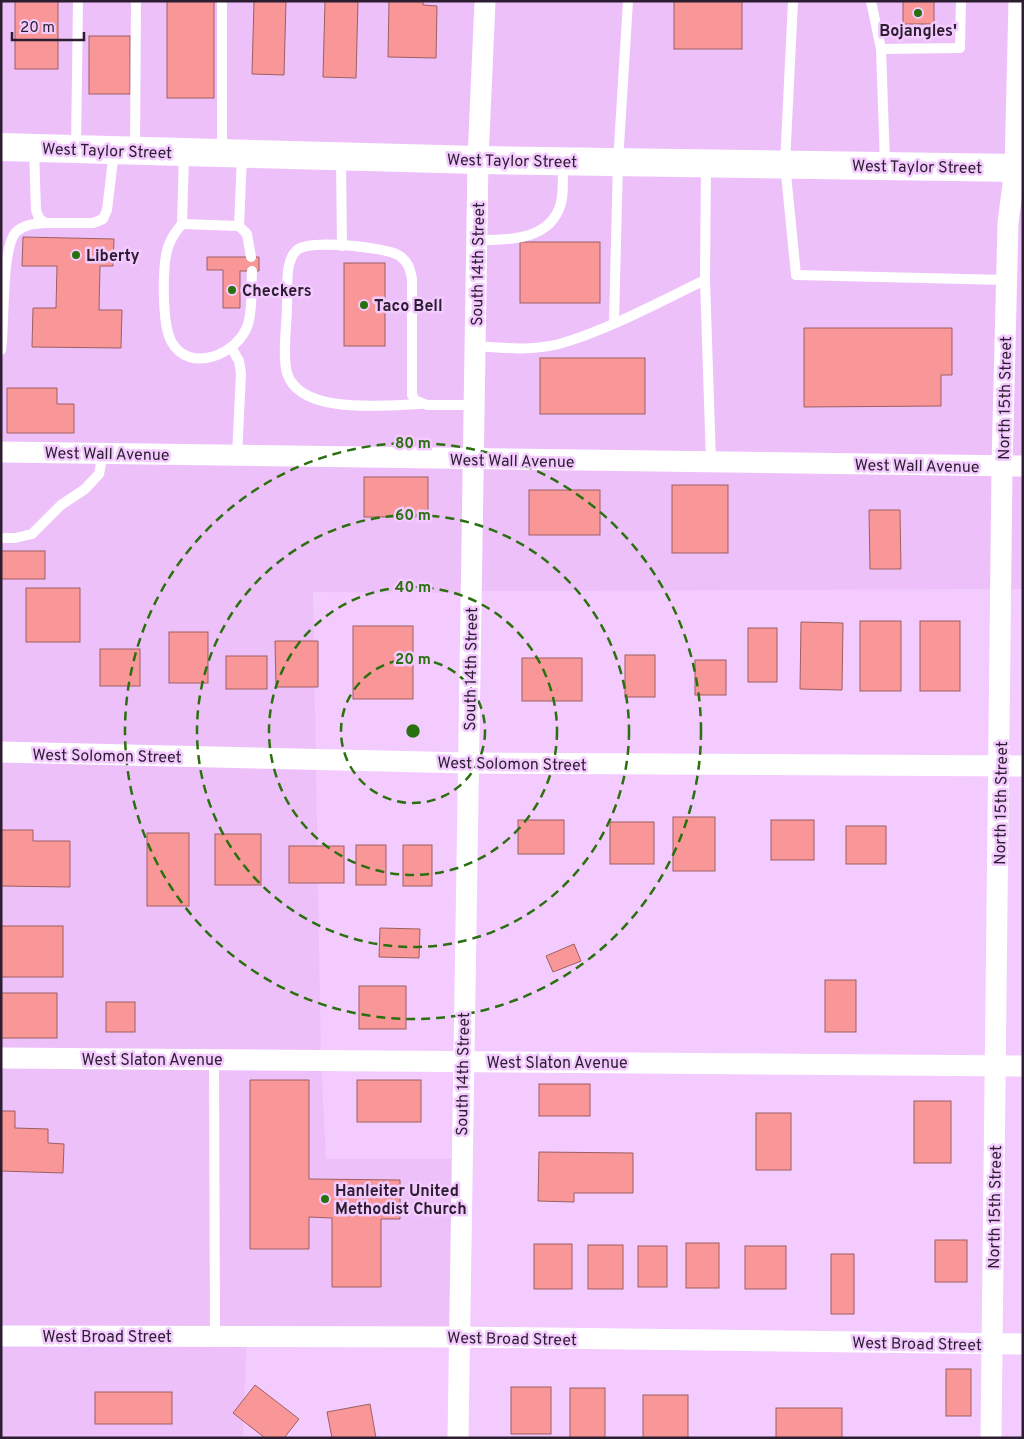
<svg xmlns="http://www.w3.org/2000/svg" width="1024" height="1439" font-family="Overpass,sans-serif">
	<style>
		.built { fill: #edc0fa }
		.building { fill: #f99798; stroke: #9d5f60 }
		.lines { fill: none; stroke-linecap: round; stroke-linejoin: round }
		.lane { stroke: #fff; stroke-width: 10 }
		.street { stroke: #fff; stroke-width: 21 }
		.primary { stroke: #fff; stroke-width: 28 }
		.ring { fill: none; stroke: #2a700e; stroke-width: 2.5; stroke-dasharray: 9 6 }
		.poi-dot { fill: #2a700e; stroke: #f3cbfe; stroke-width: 2 }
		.labels { text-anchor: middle; stroke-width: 5; stroke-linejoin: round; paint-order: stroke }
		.poi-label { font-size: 16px; font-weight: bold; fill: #2c1d30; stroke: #f3cbfe; text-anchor: start }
		.street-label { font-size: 16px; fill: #2c1d30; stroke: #f3cbfe }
		.centre { fill: #2a700e; stroke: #f3cbfe; stroke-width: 2.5 }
		.ring-label { font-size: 15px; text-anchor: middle; font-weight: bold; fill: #2a700e; stroke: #f3cbfe; stroke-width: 5; stroke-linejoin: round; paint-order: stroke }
	</style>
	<rect width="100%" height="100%" fill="#f3cbfe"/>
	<path class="built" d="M1,1H1023V589L479,591L478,593L313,592L321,1060L326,1159H464V1332L247,1329L243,1438H1Z"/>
	<g class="building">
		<rect x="15" y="1" width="43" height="68"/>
		<rect x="167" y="1" width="47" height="97"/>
		<path d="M254,1H286L284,75L252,74Z"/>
		<path d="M325,1H358L356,78L323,77Z"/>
		<path d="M389,1H423V5L437,6L436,58L388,57Z"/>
		<rect x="674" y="1" width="68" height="48"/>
		<rect x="903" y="1" width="31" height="23"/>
		<rect x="89" y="36" width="41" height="58"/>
		<path d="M23,237L114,239L113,266H100L99,310H122L121,348L32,347L33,308H56L57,266H22Z"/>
		<rect x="520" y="242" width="80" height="61"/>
		<path d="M207,257H259V271H240V308H223V270H207Z"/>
		<rect x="344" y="263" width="41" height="83"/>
		<path d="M804,328H952V375H941V406L804,407Z"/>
		<rect x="540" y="358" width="105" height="56"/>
		<path d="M7,388H57V404H74V433H7Z"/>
		<rect x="364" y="477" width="64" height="40"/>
		<rect x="672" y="485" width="56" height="68"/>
		<rect x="529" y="490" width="71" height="45"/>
		<path d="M869,510H900L901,569H870Z"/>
		<rect x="1" y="551" width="44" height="28"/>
		<rect x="26" y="588" width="54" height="54"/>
		<rect x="860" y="621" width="41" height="70"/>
		<rect x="920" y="621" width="40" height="70"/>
		<path d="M801,622L843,623L842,690L800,689Z"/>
		<rect x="353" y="626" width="60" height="73"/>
		<rect x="748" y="628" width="29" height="54"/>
		<rect x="169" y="632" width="39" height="51"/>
		<path d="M275,641H318V687H276Z"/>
		<rect x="100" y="649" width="40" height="37"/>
		<rect x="625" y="655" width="30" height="42"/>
		<rect x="226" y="656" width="41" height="33"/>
		<rect x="522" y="658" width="60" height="43"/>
		<rect x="695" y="660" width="31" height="35"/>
		<rect x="673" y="817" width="42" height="54"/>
		<rect x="518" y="820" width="46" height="34"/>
		<rect x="771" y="820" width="43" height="40"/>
		<rect x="610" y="822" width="44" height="42"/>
		<rect x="846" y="826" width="40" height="38"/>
		<path d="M1,830H33V841H70V887L1,886Z"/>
		<rect x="147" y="833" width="42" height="73"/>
		<rect x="215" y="834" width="46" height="51"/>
		<rect x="356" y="845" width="30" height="40"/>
		<rect x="403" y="845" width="29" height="41"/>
		<rect x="289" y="846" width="55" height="37"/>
		<rect x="1" y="926" width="62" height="51"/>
		<path d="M380,928L420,929L419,958L379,957Z"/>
		<path d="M574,944L581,961L553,972L546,956Z"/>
		<rect x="825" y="980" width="31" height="52"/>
		<rect x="359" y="986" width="47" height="43"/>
		<rect x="1" y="993" width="56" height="45"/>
		<rect x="106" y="1002" width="29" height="30"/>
		<path d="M250,1080H309V1179L400,1180V1219H381V1287H332V1218L309,1217V1249H250Z"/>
		<rect x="357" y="1080" width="64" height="42"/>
		<rect x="539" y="1084" width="51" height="32"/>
		<rect x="914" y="1101" width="37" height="62"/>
		<path d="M1,1111H15V1128L48,1129V1143L64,1144L63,1173L1,1171Z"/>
		<rect x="756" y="1113" width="35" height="57"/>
		<path d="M539,1152L633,1153V1193H574V1202L538,1201Z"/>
		<rect x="935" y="1240" width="32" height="42"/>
		<rect x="686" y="1243" width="33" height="45"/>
		<rect x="534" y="1244" width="38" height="45"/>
		<rect x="588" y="1245" width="35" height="44"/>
		<rect x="638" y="1246" width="29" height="41"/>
		<rect x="745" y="1246" width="41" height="43"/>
		<rect x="831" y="1254" width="23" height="60"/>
		<rect x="946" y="1369" width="25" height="47"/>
		<path d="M255,1385L299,1419L284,1438H265L233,1413Z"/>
		<rect x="511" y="1387" width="40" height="47"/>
		<rect x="570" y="1388" width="35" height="50"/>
		<rect x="95" y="1392" width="77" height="32"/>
		<rect x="643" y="1395" width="45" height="43"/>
		<path d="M370,1404L376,1438H332L327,1412Z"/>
		<rect x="776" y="1408" width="66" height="30"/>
	</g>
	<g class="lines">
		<g class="lane">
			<path d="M222,1V152"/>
			<path d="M793,1L785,164L796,275L1006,280"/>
			<path d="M871,1L881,49L885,164"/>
			<path d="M881,49L960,48L961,1"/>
			<path d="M76,148L78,1"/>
			<path d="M34,149L36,210L39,218L45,223H93L103,219L107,210L114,151"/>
			<path d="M135,150L136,1"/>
			<path d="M184,154L182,224C176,231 171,238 168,247C162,266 162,323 171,341C189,375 239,354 248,324C253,308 251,287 252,271"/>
			<path d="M341,157L342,246"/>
			<path d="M706,163L705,280L711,462"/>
			<path d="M182,224L239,226L247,234L251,257"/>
			<path d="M239,226L242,155"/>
			<path d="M477,240C506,240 546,241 559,209C565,196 562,176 563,162"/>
			<path d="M614,322L618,162L628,1"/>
			<path d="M475,346C503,348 532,351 559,344C608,330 659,302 705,280"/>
			<path d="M231,347L239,361L241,373L237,456"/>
			<path d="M1,350C5,325 1,248 16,232C24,224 35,224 45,223"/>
			<path d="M420,404C387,405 300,416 287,373C282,355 287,324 287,305C288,290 284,261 297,250C309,239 387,247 400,256C409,263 410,269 412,279V395L415,400L427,405H474"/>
			<path d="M1,538H15L32,534L61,505L85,489L99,474L103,453"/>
			<path d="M214,1060L215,1336"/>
		</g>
		<g class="street">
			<path d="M1,452L1023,466"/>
			<path d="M1,752L468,763L1023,766"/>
			<path d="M1,1058L1023,1066"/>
			<path d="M1,1336L458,1337L1023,1344"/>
			<path d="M458,1438L478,160L485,1"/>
			<path d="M991,1438L1002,466L1008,223L1015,168L1019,1"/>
		</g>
		<path class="primary" d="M1,147L478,160L1023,168"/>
	</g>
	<g class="ring">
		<circle cx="413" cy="731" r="72"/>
		<circle cx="413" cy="731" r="144"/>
		<circle cx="413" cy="731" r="216"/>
		<circle cx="413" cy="731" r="288"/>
	</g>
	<g class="poi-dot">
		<circle cx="918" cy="13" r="5"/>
		<circle cx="76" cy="255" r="5"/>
		<circle cx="232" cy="290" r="5"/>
		<circle cx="364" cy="305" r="5"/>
		<circle cx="325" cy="1199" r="5"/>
	</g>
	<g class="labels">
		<g class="poi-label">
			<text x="918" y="36" text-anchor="middle">Bojangles'</text>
			<text x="86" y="261">Liberty</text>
			<text x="242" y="296">Checkers</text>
			<text x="374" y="311">Taco Bell</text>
			<text x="335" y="1196">Hanleiter United<tspan x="335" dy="18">Methodist Church</tspan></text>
		</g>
		<g class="street-label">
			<text transform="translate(107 150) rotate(2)" y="6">West Taylor Street</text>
			<text transform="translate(512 160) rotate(1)" y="6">West Taylor Street</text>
			<text transform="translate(917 166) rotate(1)" y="6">West Taylor Street</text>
			<text transform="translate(477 264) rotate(-89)" y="6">South 14th Street</text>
			<text transform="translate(1004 398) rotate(-89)" y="6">North 15th Street</text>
			<text transform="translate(107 453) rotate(1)" y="6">West Wall Avenue</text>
			<text transform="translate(512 460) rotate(1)" y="6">West Wall Avenue</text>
			<text transform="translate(917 465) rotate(1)" y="6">West Wall Avenue</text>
			<text transform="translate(470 669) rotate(-89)" y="6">South 14th Street</text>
			<text transform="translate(107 755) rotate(1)" y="6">West Solomon Street</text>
			<text transform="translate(512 763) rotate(1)" y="6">West Solomon Street</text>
			<text transform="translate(1000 803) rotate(-89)" y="6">North 15th Street</text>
			<text x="152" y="1065">West Slaton Avenue</text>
			<text x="557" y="1068">West Slaton Avenue</text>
			<text transform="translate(462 1074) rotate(-89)" y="6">South 14th Street</text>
			<text transform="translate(994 1207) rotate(-89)" y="6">North 15th Street</text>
			<text x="107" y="1342">West Broad Street</text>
			<text transform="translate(512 1338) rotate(1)" y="6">West Broad Street</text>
			<text transform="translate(917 1343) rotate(1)" y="6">West Broad Street</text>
		</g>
	</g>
	<circle cx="413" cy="731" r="8" class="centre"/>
	<g class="ring-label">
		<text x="413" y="448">80 m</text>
		<text x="413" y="520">60 m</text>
		<text x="413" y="592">40 m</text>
		<text x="413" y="664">20 m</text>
	</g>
	<rect width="1024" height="1439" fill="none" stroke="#2c1d30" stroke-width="5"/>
	<path d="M12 32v8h72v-8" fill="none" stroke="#2c1d30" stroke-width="2.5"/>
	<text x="20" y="32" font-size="15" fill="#2c1d30" stroke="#f3cbfe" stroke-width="4" paint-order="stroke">20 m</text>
</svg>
